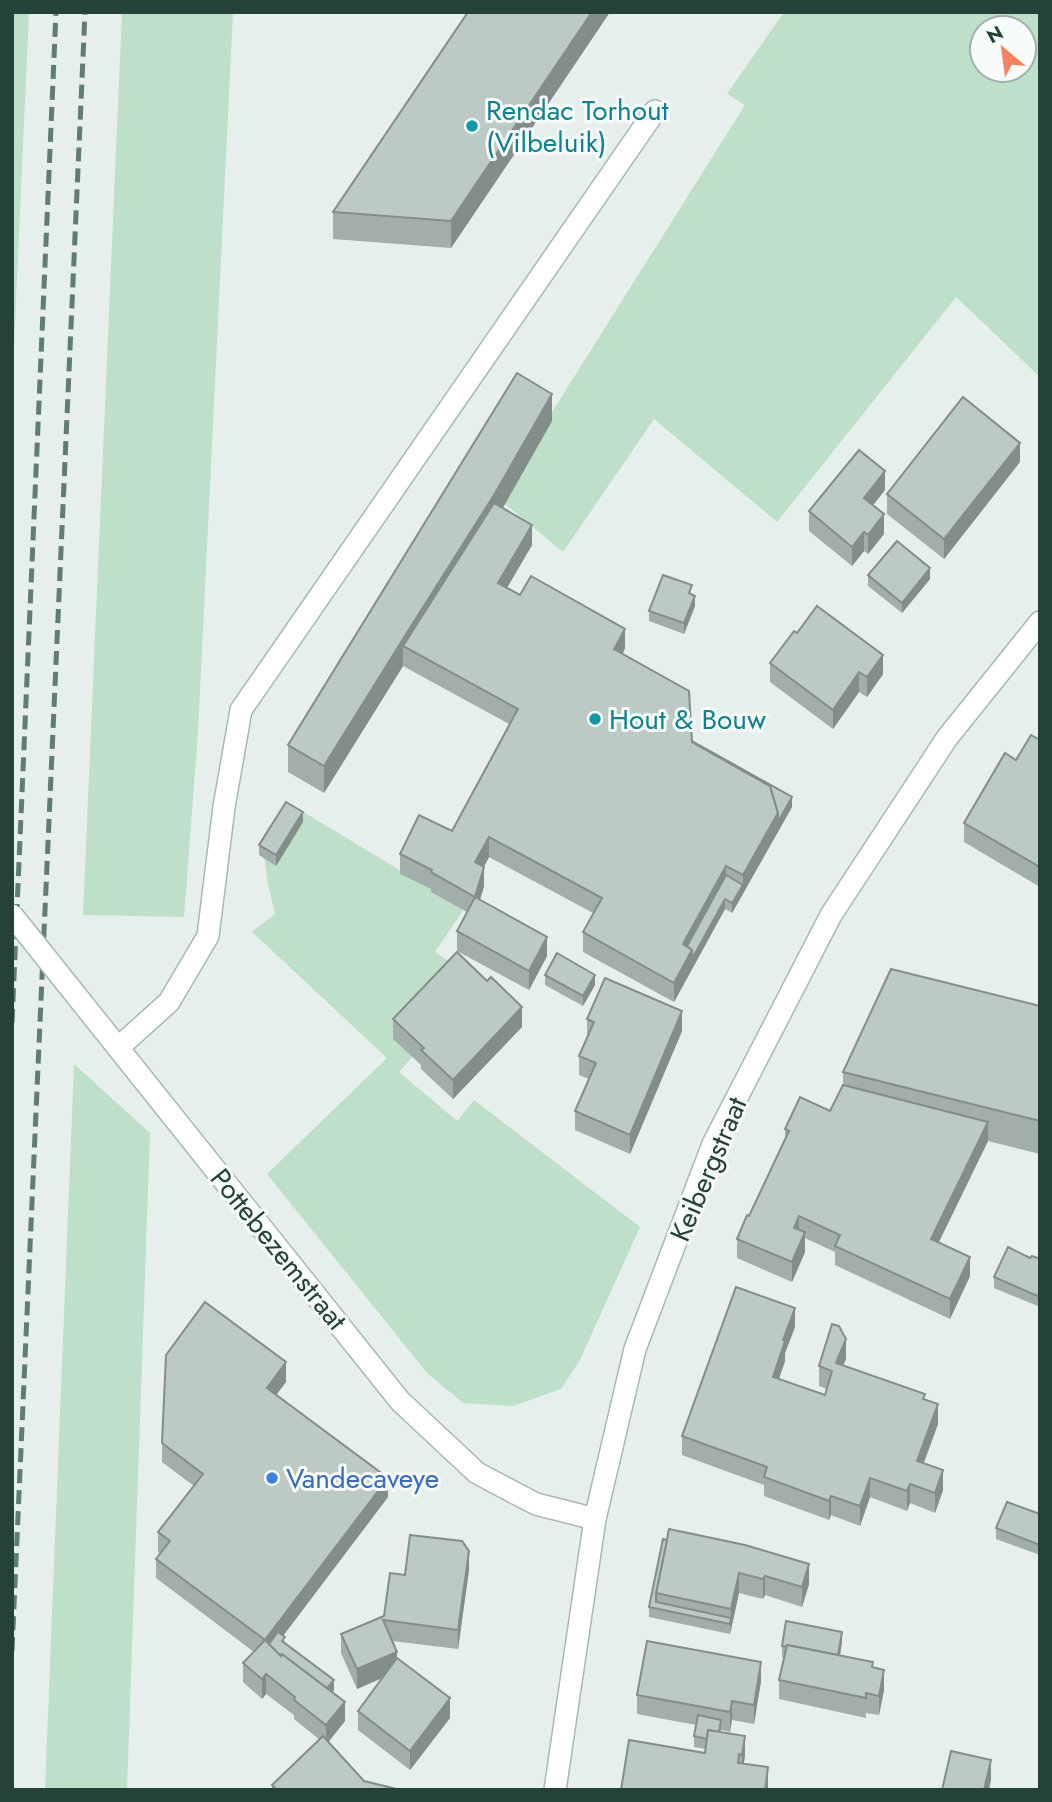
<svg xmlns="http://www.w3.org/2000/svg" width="1052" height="1802" font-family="Jost,sans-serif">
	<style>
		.green { fill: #bfe0c8; fill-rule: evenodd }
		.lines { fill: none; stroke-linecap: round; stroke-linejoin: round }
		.minor-casing { stroke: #a8b8b2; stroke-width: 24 }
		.minor { stroke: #fff; stroke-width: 21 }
		.rail { stroke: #5f7d75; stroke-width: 5; stroke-dasharray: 14 7; stroke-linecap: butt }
		.minor-bridge-casing { stroke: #a8b8b2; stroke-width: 24; stroke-linecap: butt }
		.minor-bridge { stroke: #fff; stroke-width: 21 }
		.wall { fill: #a1aea9 }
		.shaded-wall { fill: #838d89 }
		.building { fill: #bbcac4; stroke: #838d89; stroke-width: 2 }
		.culture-dot { fill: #0f9aa8; stroke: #f7fbf9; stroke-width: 2.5 }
		.shop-dot { fill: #3f7fe0; stroke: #f7fbf9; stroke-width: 2.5 }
		.labels { text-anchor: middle; stroke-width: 6; stroke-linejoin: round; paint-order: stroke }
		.culture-label { font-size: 28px; fill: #0d838f; stroke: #f7fbf9; text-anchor: start }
		.street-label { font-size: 28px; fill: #24423a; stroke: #f7fbf9 }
		.shop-label { font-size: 28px; fill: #366cbe; stroke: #f7fbf9; text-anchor: start }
	</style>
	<rect width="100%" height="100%" fill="#e6efeb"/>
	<g class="green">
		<path d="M12,12H29L12,390Z"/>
		<path d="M122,12H233L198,732L184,917L83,915Z"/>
		<path d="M784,12H1040V377L956,297L777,522L654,419L563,552L498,498L745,105L727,94ZM982,28H1024V70H982Z"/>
		<path d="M297,808L464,909L435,952L479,981L399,1072L457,1121L474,1100L640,1227L580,1360L561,1389L513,1406L463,1403L427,1373L267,1174L387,1058L252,932L275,914L267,880L264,853Z"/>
		<path d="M74,1064L150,1133L127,1790H45Z"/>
	</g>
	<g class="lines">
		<g class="minor-casing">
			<g id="minor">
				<path d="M83,1004L400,1401L477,1473L536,1504L595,1519"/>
				<path d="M118,1048L169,1002L208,936L224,807L241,710L655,111"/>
				<path d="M555,1790L595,1519L635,1349L713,1144L831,915L947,738L1040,622"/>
			</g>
		</g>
		<use href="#minor" class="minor"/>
		<g class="rail">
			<path d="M12,1023L56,12"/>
			<path d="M12,1651L85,12"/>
		</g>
		<g class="minor-bridge-casing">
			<path id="minor-bridge" d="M12,915L83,1004"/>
		</g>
		<use href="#minor-bridge" class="minor-bridge"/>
	</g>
	<g class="wall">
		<path d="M468,12H610L451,248L333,239V212Z"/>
		<path d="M552,421L503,508L532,545L507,588L625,648L623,654L692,741L792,807L732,913L725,909L674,1002L583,952V932L593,913L489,857L484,867V886L480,900L547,956L529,990L457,951V931L467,912L431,892V889L400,874V854L452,831L509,724L403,666L324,793L288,772V745Z"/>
		<path d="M1020,462L944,559L887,514V494Z"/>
		<path d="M885,490L873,505L884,534L868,554L864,551L852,566L809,531V511Z"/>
		<path d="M868,575L930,579L902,613L868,586Z"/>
		<path d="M695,606L684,634L649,621V611Z"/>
		<path d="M797,633L883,674L867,697L859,692L833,729L770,682V663Z"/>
		<path d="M1040,740V887L964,842V823L1016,760Z"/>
		<path d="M303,822L276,866L259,855V845Z"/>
		<path d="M545,975L595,985L583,1006L545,985Z"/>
		<path d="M1040,1006V1154L988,1141L939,1242L970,1276L950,1319L835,1265V1252L805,1238V1252L792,1282L737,1258V1239L749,1216L785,1138V1129L830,1111L843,1085V1072Z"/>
		<path d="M393,1019L522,1027L453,1099L421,1069V1065L393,1039Z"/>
		<path d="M587,1019L682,1031L630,1154L575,1130V1111L589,1079L579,1075V1056L587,1038Z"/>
		<path d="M1030,1258L1040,1259V1307L994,1288V1277Z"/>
		<path d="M795,1327L785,1353V1361L779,1379L825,1395L827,1389L819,1386V1366L846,1359L843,1366L925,1400L938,1424L924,1463L943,1490L935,1513L910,1503L907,1511L870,1497L860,1526L831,1515L829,1520L764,1496V1485L682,1455V1436Z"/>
		<path d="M286,1382L276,1395L388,1497L283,1636L285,1643L334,1690L333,1692L345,1721L328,1742L364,1781L401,1790H272V1785L320,1740L294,1719V1715L266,1694L262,1699L243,1682V1663L254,1652L156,1578V1559L160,1553L158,1552V1532L194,1486L162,1462V1443Z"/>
		<path d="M1040,1514V1555L996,1539V1528Z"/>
		<path d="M663,1539L809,1584L802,1607L765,1595L763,1599L739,1593L730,1634L649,1617V1607Z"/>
		<path d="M469,1570L458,1649L392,1641L397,1659L450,1718L410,1770L358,1730V1711L383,1678L357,1689L341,1653V1634L384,1616L405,1575Z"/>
		<path d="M842,1642L840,1655L873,1668L884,1690L879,1715L866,1713V1718L779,1699V1680L784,1657H782V1646Z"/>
		<path d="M761,1681L754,1724L732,1720L730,1732L721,1730V1732L745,1756L743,1764L768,1787L705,1753V1749L694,1747V1736L696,1725L637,1714V1695Z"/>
	</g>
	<g class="shaded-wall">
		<path d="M592,12H610L451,248V221Z"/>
		<path d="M552,394V421L494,523L403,646V666L324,793V766Z"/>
		<path d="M1020,443V462L944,559V539Z"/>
		<path d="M885,471V490L864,517V498Z"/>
		<path d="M884,514V534L868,554V535Z"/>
		<path d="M532,525V545L498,603V583Z"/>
		<path d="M864,532V551L852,566V547Z"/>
		<path d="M930,568V579L902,613V603Z"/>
		<path d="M695,596V606L684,634V623Z"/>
		<path d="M625,629V648L614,669V649Z"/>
		<path d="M883,655V674L867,697V677Z"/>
		<path d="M859,672V692L833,729V710Z"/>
		<path d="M792,797V807L732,913V903L743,885V875L778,813Z"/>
		<path d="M303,812V822L276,866V855Z"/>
		<path d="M489,837V857L475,882V862Z"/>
		<path d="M726,866V885L687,956L683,944Z"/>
		<path d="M484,867V886L475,917V897Z"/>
		<path d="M725,899V909L674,1002V983L692,950Z"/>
		<path d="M547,937V956L529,990V971Z"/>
		<path d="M595,975V985L583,1006V996Z"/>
		<path d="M522,1007V1027L453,1099V1080Z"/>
		<path d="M682,1011V1031L630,1154V1135Z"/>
		<path d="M988,1122V1141L931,1258V1239Z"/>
		<path d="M799,1216V1235L794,1228Z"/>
		<path d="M805,1232V1252L792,1282V1262Z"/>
		<path d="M970,1257V1276L950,1319V1299Z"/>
		<path d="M795,1308V1327L785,1353V1361L773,1396V1377L783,1340Z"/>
		<path d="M846,1339V1359L836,1383V1363Z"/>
		<path d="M286,1362V1382L267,1407V1388Z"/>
		<path d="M938,1404V1424L917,1480V1461Z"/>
		<path d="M943,1470V1490L935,1513V1493Z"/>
		<path d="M388,1478V1497L270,1653L265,1640Z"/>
		<path d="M870,1478V1497L860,1526V1506Z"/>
		<path d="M910,1484V1503L907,1511V1491Z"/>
		<path d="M831,1496V1515L829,1520V1501Z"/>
		<path d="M469,1551V1570L458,1649V1630Z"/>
		<path d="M809,1564V1584L802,1607V1587Z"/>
		<path d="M739,1573V1593L730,1634L731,1609Z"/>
		<path d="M765,1576V1595L763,1599V1579Z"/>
		<path d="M842,1632V1642L838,1667V1657Z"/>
		<path d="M397,1652V1671L357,1689V1669Z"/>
		<path d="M761,1662V1681L754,1724V1705Z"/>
		<path d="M884,1670V1690L879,1715V1696Z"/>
		<path d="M266,1674V1694L262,1699V1679Z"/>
		<path d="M334,1680V1690L322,1704V1694Z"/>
		<path d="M450,1698V1718L410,1770V1751Z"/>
		<path d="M732,1701V1720L730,1732V1712Z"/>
		<path d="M345,1702V1721L326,1745V1725Z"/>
		<path d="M745,1736V1756L742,1774V1755Z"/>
		<path d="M991,1760V1780L989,1790H984Z"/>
		<path d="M768,1767V1790H765Z"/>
	</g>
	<g class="building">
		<path d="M468,12H592L451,221L333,212Z"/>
		<path d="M517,373L552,394L494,495L403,639L324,766L288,745Z"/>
		<path d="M963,397L1020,443L944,539L887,494Z"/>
		<path d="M859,450L885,471L864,498L884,514L868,535L864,532L852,547L809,511Z"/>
		<path d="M494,503L532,525L498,583L520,595L531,576L625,629L614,649L689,691L692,742L770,786L778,813L743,875L726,866L683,944L692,950L674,983L583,932L602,898L489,837L475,862L484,867L475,897L431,872L432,870L400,854L419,815L452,831L518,709L403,646Z"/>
		<path d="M897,541L930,568L902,603L868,575Z"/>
		<path d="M663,575L692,585L689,593L695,596L684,623L649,611Z"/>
		<path d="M817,606L883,655L867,677L859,672L833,710L770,663L794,631L797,633Z"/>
		<path d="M1031,735L1040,740V867L964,823L1005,753L1016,760Z"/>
		<path d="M692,741L792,797L778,822V813L770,786L692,742Z"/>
		<path d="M286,802L303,812L276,855L259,845Z"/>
		<path d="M726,875L743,885L732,903L725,899L692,959V950L687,946Z"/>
		<path d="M475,897L547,937L529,971L457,931Z"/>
		<path d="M457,952L487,981L491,977L522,1007L453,1080L421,1050L424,1048L393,1019Z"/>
		<path d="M557,953L595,975L583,996L545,975Z"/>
		<path d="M891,969L1040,1006V1121L843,1072Z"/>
		<path d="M605,978L682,1011L630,1135L575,1111L596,1063L579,1056L594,1022L587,1019Z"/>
		<path d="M843,1085L988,1122L931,1239L970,1257L950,1299L835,1246L840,1235L799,1216L794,1228L805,1232L792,1262L737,1239L747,1215L749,1216L789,1131L785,1129L800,1097L830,1111Z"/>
		<path d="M1008,1247L1030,1258L1032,1256L1040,1259V1297L994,1277Z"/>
		<path d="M736,1287L795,1308L783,1340L785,1341L773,1377L825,1395L832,1371L819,1366L832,1324L839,1326L846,1339L836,1363L925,1394L923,1399L938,1404L917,1461L943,1470L935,1493L910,1484L907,1491L870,1478L860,1506L831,1496L829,1501L764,1477L767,1467L682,1436Z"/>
		<path d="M205,1302L286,1362L267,1388L388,1478L265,1640L281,1656L282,1654L345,1702L326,1725L294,1700L295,1697L266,1674L262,1679L243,1663L265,1640L156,1559L170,1541L158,1532L203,1474L162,1443L166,1355Z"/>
		<path d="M1007,1502L1040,1514V1545L996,1528Z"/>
		<path d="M669,1529L745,1545L809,1564L802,1587L765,1576L763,1579L739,1573L731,1609L656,1593Z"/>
		<path d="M410,1535L462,1541L469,1551L458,1630L383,1620L397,1652L357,1669L341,1634L384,1616L390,1573L405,1575Z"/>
		<path d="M663,1539L667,1540L656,1593V1602L731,1618L730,1624L649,1607Z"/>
		<path d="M786,1621L842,1632L838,1655L787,1645V1647L782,1646Z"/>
		<path d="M278,1632L285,1637L282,1641L334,1680L327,1688L282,1654L281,1656L269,1644Z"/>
		<path d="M647,1641L761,1662L754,1705L732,1701L730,1712L637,1695Z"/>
		<path d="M787,1645L873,1662L872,1667L884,1670L879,1696L866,1693V1698L779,1680Z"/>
		<path d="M397,1658L450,1698L410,1751L358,1711Z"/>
		<path d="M698,1715L721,1720L719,1732L708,1730L707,1739L694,1736Z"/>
		<path d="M708,1730L745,1736L742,1755L739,1754L738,1763L768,1767L765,1790H621L629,1740L705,1753Z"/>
		<path d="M323,1736L364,1781L401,1790H277L272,1785Z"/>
		<path d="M951,1751L991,1760L984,1790H942Z"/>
	</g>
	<g class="culture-dot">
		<circle cx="472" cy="126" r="7"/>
		<circle cx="595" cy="719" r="7"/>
	</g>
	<circle class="shop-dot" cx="272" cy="1478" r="7"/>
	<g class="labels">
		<g class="culture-label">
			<text x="486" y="120">Rendac Torhout<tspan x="486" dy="32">(Vilbeluik)</tspan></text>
			<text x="609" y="729">Hout &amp; Bouw</text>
		</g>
		<g class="street-label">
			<text transform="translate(708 1169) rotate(-67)" y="10">Keibergstraat</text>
			<text transform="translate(279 1249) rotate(51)" y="10">Pottebezemstraat</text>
		</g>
		<g class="shop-label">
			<text x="286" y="1488">Vandecaveye</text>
		</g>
	</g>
	<rect width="1052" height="1802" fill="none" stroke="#24423a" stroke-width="28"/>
	<g transform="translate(1003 49) rotate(331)"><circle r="33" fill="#f7fbf9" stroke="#a3b1ad" stroke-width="2"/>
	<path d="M0-5L12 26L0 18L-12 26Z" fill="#f4845f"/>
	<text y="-10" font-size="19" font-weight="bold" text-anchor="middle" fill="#24423a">N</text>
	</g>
</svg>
